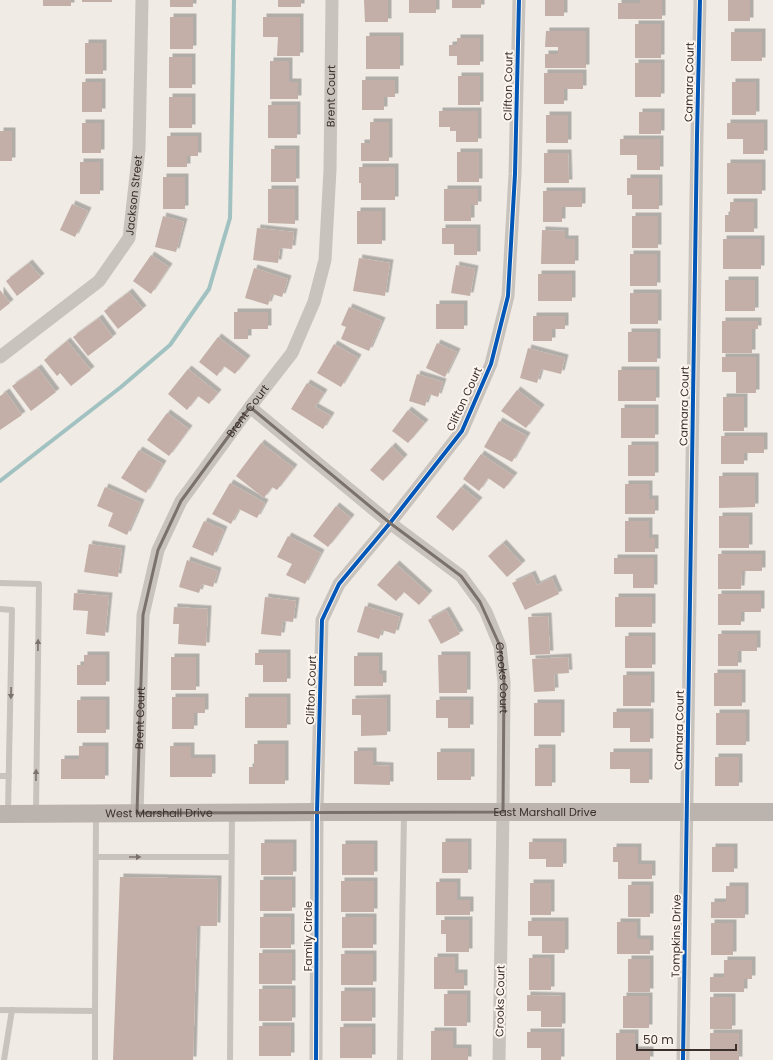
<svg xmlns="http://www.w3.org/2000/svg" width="773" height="1060" font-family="Poppins,sans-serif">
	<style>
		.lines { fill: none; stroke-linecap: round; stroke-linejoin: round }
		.stream { stroke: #a1c2c1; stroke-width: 4 }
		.building { fill: #c3afa7; filter: url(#shadow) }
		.service { stroke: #c9c3be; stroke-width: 6 }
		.minor { stroke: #c9c3be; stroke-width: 13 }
		.secondary { stroke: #bab3ae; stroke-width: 18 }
		.cycleway-casing { stroke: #fbf5ee; stroke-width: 6 }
		.cycleway { stroke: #0057b8; stroke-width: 4 }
		.oneway { fill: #7b726d }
		.marked { fill: none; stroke: #7a716c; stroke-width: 3; stroke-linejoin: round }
		.labels { text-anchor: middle; stroke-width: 4; stroke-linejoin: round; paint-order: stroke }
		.street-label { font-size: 11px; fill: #3b302b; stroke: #fbf5ee }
	</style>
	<defs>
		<filter id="shadow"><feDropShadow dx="3.5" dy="-3.5" stdDeviation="0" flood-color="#0004"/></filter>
	</defs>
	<rect width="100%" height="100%" fill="#f0ebe5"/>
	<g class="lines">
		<path class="stream" d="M0,481L121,387L170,345L209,289L230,218L234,0"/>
	</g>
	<g class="building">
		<rect x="43" y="0" width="28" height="6"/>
		<rect x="82" y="0" width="30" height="2"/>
		<rect x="170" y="0" width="23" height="7"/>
		<rect x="278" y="0" width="23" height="7"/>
		<path d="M364,0H388V22H365Z"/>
		<rect x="409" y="0" width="27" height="13"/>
		<rect x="452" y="0" width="29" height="8"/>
		<rect x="545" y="0" width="19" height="16"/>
		<path d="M640,0H662V19H618V3H640Z"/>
		<rect x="728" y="0" width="22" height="21"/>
		<rect x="170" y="17" width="23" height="32"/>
		<path d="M263,17H300V56H277L278,37H263Z"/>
		<rect x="635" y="24" width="26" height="34"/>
		<path d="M546,31H586V68H545V54H558V47H545Z"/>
		<rect x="731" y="32" width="31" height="29"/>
		<rect x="366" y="36" width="34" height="33"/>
		<path d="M457,38H480V65H457V56H449V45H457Z"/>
		<rect x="85" y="43" width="18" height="31"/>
		<rect x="169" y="57" width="23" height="31"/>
		<path d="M270,61H289V82H298V99H270Z"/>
		<rect x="635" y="63" width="26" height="34"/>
		<path d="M544,73H583V89H564V104H544Z"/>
		<rect x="458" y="76" width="22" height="29"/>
		<path d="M362,80H395V97H384V110H362Z"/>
		<rect x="82" y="82" width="20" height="30"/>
		<rect x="732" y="82" width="24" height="33"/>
		<rect x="169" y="97" width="23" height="31"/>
		<rect x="268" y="105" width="29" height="33"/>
		<path d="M439,111H478V142H456V131H450V127H439Z"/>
		<rect x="639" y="112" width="22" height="22"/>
		<rect x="546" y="115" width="22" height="28"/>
		<path d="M370,122H389V161H361V143H370Z"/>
		<rect x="82" y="123" width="19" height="30"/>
		<path d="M727,123H764V154H743V139H727Z"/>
		<rect x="0" y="131" width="12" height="30"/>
		<path d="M167,136H198V156H187V167H167Z"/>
		<path d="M620,139H660V170H637V155H620Z"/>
		<rect x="271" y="149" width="25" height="33"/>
		<rect x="457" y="152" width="22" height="30"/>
		<path d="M544,153H568L569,183H544Z"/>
		<rect x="80" y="162" width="20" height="32"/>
		<rect x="727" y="163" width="35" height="31"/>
		<path d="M359,167H395V200H361V183H359Z"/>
		<rect x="163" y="177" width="22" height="32"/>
		<path d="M627,178H659V209H632V195H627Z"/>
		<path d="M268,189H295V224L268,223Z"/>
		<path d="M444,189H478V205H471V221H444Z"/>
		<path d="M543,191H582V207H562V222H543Z"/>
		<path d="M730,202H754V232H725V215H730Z"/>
		<path d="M72,204L88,211L75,237L60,230Z"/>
		<rect x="357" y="211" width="25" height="33"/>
		<path d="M163,216L184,222L176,252L155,247Z"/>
		<rect x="632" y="216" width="26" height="32"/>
		<path d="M257,228L294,232L292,249L280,248L278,263L253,260Z"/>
		<path d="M442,228H477V255H454V244H442Z"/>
		<path d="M542,230L565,231V239H575V264H541Z"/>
		<rect x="723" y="239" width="38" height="30"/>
		<rect x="630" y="254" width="27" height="32"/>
		<path d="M151,255L169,267L151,294L133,281Z"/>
		<path d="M359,258L390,263L385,296L353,291Z"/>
		<path d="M29,263L41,277L17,296L6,281Z"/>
		<path d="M456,265L475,269L470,296L451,293Z"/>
		<path d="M254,268L288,279L282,297L272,294L268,305L245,298Z"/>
		<rect x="538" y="274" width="34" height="27"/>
		<rect x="725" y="280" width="30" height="31"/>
		<path d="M0,290L10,303L0,311Z"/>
		<path d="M129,292L143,309L118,329L104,311Z"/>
		<rect x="630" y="293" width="28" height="31"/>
		<rect x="436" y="304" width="28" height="25"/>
		<path d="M349,307L382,321L369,351L341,339L346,327L341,325Z"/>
		<path d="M234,312H268V329H248V339H234Z"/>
		<path d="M533,316H565V329H552V341H533Z"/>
		<path d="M99,318L113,337L88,356L73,337Z"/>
		<path d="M722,321H758V329H752V353H722Z"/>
		<rect x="628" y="332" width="29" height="30"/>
		<path d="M218,337L247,359L235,374L224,366L217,376L199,362Z"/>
		<path d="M67,341L91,370L71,386L60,373L57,376L44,360Z"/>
		<path d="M437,343L457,352L445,377L426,368Z"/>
		<path d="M334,344L358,358L341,387L317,373Z"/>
		<path d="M528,348L565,358L561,374L541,369L537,383L520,378Z"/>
		<path d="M722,357H756V393H736V372H722Z"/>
		<path d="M38,368L56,392L31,411L12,386Z"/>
		<path d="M188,369L218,393L209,404L198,396L187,410L168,394Z"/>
		<rect x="618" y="370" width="38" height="31"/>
		<path d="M417,374L443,382L438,397L429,394L425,406L409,401Z"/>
		<path d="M307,383L324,393L315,407L331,416L323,429L291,409Z"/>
		<path d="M517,390L541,408L526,428L501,411Z"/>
		<path d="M6,392L22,415L0,430V396Z"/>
		<rect x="723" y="397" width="21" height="34"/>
		<rect x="621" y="408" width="34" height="30"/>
		<path d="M408,410L425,423L408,443L392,431Z"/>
		<path d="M167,413L189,429L169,456L147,440Z"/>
		<path d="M499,421L527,436L512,462L484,447Z"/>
		<path d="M721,436H764V453H744V464H721Z"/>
		<path d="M261,443L294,468L277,490L272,487L264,498L236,476Z"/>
		<rect x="628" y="445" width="27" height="31"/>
		<path d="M392,446L404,458L383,481L370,470Z"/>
		<path d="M139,450L163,464L146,493L121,478Z"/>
		<path d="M481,454L514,476L504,489L488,478L479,491L463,479Z"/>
		<path d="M719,476H755V507L719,508Z"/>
		<path d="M230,483L265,503L257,518L239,509L231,524L212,514Z"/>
		<path d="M625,484H649V499H655V514H625Z"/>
		<path d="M105,487L141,503L127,535L108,526L113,513L97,506Z"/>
		<path d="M461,487L479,501L453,531L436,517Z"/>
		<path d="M336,506L351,518L328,547L313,536Z"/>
		<rect x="719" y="516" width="30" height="32"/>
		<path d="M204,521L224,530L213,556L192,547Z"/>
		<path d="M625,521H649V538H655V552H625Z"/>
		<path d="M288,536L321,553L305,584L286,575L292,564L277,557Z"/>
		<path d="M503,543L522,564L507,577L488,556Z"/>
		<path d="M89,544L122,549L118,577L84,572Z"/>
		<path d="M718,554H762V571H742L741,589H718Z"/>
		<path d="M614,558H654V588H633V574H614Z"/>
		<path d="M187,560L218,571L213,587L202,584L199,593L179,587Z"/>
		<path d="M396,564L429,594L419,605L404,592L396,601L377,585Z"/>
		<path d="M532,574L537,585L552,578L559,594L525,610L512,583Z"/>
		<path d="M74,593L109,596L105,636L86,634L88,611L73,610Z"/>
		<path d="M718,594H761V612H741V625H718Z"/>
		<path d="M265,597L296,601L293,622L283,621L281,636L261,634Z"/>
		<rect x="615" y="597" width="37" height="30"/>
		<path d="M365,606L400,617L395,634L382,630L379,639L357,632Z"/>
		<path d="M174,607L208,609L206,646L178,644L179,624H173Z"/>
		<path d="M446,610L460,634L441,644L428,620Z"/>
		<path d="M548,616L550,654L530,655L528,617Z"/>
		<path d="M718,634H757V651H738V666H718Z"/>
		<rect x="625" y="636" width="27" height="32"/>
		<path d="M255,653H287V682H263V665H255Z"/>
		<path d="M84,655H106V685H77V665H84Z"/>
		<path d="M438,655H467V693H439Z"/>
		<path d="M354,656H379V674H383V686H354Z"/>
		<rect x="171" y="657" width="25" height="33"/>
		<path d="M568,657L569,673L554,674L555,691L534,692L532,659Z"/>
		<rect x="714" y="673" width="28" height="33"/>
		<rect x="623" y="675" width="28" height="31"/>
		<path d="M172,697H205V713H194V729H172Z"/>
		<rect x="245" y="697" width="42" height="31"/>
		<path d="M387,698V735L361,736V715H352V699Z"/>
		<rect x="77" y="700" width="29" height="33"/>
		<path d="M436,700H470V728H448V718H436Z"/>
		<rect x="534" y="703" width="27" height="33"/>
		<path d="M613,712H650V742H630V728H613Z"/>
		<rect x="716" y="713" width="30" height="32"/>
		<path d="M254,744H285V784H249V767H254Z"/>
		<path d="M79,746H105V779H61V759H79Z"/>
		<path d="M170,746H191V758H212V777H170Z"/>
		<rect x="535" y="748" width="17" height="38"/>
		<path d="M354,751H373V765L390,766V785L354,784Z"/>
		<rect x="437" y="752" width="34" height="28"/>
		<path d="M610,752H649V783H630V769H610Z"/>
		<rect x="715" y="757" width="24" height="29"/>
		<rect x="442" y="842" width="26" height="31"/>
		<path d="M529,842H563V867H546V859H529Z"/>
		<rect x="261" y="843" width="32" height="32"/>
		<rect x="342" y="844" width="32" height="31"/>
		<path d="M613,847H638V864H652V879H618V862H613Z"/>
		<rect x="712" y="847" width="22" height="25"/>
		<path d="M120,877L218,879L217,926H197L193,1060H113Z"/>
		<rect x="260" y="880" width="32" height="31"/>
		<rect x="341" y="881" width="33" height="31"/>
		<path d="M436,882H457V900H470V915H436Z"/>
		<rect x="530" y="883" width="21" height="32"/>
		<rect x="628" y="885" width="22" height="32"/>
		<path d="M726,886H745V918H711V902H726Z"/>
		<rect x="260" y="917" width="31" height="31"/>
		<rect x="342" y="917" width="31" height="31"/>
		<path d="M441,920H469V952H446V934H441Z"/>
		<path d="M528,921H565V953H542V936H528Z"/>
		<path d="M617,922H637V939H650V954H617Z"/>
		<rect x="711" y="923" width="22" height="32"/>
		<rect x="259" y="953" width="33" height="31"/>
		<rect x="341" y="954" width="32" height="31"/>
		<path d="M434,957H455V973H464V989H434Z"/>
		<rect x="529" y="958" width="22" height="32"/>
		<rect x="628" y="959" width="22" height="33"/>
		<path d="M724,960H752V979H744V992H710V977H724Z"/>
		<rect x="259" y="989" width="33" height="32"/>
		<rect x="341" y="991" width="31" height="30"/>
		<rect x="444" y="994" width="23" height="32"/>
		<path d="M527,995L562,996V1027H541V1011H527Z"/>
		<rect x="623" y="996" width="26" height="32"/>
		<rect x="710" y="997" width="22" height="32"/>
		<rect x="259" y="1026" width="32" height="30"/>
		<rect x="340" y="1027" width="32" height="31"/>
		<path d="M431,1031H453V1048H468V1060H431Z"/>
		<path d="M527,1032H561V1060H541V1048H527Z"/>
		<path d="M616,1033H635V1050H650V1060H616Z"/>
		<rect x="710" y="1033" width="29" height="27"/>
	</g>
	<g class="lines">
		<g class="service">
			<path d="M0,583L39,584L36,812"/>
			<path d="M0,609L12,610L8,812"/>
			<path d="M0,776H9"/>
			<path d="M96,857H231"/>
			<path d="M0,1010L95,1011L96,815"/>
			<path d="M4,1060L12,1010"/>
			<path d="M95,1060V1011"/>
			<path d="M230,1060L232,815"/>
			<path d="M400,1060L404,814"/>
		</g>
		<g class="minor">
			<path id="s1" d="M0,357L99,281L129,238L139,149L142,0"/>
			<path id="s2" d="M250,407L390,523L461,576L480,602L486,612L500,646L504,682L503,812L499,1060"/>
			<path id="s3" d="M137,813L143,615L158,550L181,501L250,407L292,353L314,302L325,260L330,170L332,0"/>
			<path d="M316,1060L317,812L322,620L339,584L390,523L462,431L491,364L508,296L515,174L519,0"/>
			<path d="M683,1060L697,135L700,0"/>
		</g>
		<path class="secondary" id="s4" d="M0,814L317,812H773"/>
		<g class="cycleway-casing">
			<g id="cycleway">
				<path d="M316,1060L317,812L322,620L339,584L390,523L462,431L491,364L508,296L515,174L519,0"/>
				<path d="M683,1060L697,135L700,0"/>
			</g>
		</g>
		<use href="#cycleway" class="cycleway"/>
	</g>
	<defs><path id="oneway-solid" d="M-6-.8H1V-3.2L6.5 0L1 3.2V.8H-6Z"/></defs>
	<g class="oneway">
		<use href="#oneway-solid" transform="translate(38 645) rotate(-89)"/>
		<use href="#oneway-solid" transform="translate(11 693) rotate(91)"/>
		<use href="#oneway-solid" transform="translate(36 775) rotate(-89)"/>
		<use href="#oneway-solid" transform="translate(135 857)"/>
	</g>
	<path class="marked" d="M250,407L390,523L461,576L480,602L500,646L504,682L503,812L137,813L143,615L158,550L181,501Z"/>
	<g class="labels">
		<g class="street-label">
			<text transform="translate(689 82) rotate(-89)" y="4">Camara Court</text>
			<text transform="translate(508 86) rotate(-89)" y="4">Clifton Court</text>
			<text dy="4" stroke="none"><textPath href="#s3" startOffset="767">Brent Court</textPath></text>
			<text dy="4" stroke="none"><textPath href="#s1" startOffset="220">Jackson Street</textPath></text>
			<text transform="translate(464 399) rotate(-65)" y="4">Clifton Court</text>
			<text transform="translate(684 406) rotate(-89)" y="4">Camara Court</text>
			<text dy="4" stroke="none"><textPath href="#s3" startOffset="431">Brent Court</textPath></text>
			<text dy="4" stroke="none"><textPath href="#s2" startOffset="383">Crooks Court</textPath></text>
			<text transform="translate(311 690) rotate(-88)" y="4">Clifton Court</text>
			<text dy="4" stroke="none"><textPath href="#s3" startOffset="95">Brent Court</textPath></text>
			<text transform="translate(679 730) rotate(-89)" y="4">Camara Court</text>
			<text dy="4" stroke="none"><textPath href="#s4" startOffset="545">East Marshall Drive</textPath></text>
			<text dy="4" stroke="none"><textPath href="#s4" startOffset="159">West Marshall Drive</textPath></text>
			<text transform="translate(308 936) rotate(-90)" y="4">Family Circle</text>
			<text transform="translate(676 936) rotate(-89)" y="4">Tompkins Drive</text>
			<text transform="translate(500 1001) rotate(-89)" y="4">Crooks Court</text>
		</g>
	</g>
	<path d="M637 1044v6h99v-6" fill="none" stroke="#3b302b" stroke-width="2"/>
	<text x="643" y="1044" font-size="12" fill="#3b302b" stroke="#fbf5ee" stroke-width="3" paint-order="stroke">50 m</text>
</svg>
